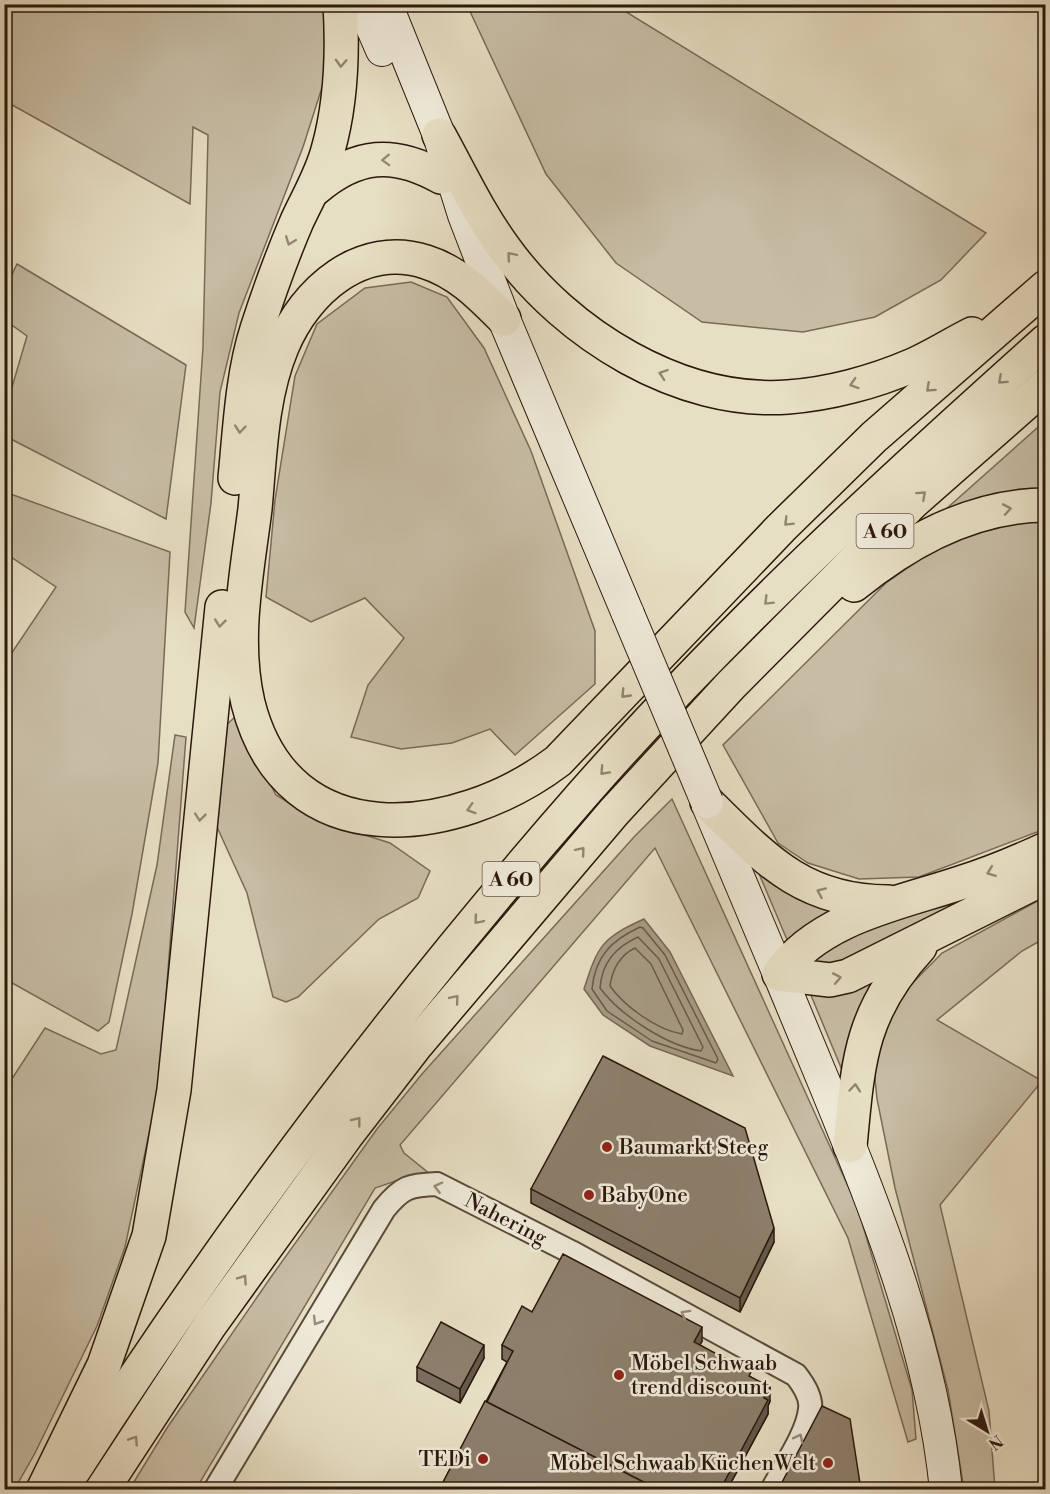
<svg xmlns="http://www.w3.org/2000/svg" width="1050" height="1494" font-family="'Libre Bodoni',serif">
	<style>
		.green { fill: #c7bda5; stroke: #796a58; stroke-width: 1.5 }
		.water { fill: #a79b85; stroke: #756755; stroke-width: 1.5 }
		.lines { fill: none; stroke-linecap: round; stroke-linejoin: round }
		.shore { stroke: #695a48; stroke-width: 1.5 }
		.minor-casing { stroke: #5a4a3a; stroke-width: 26 }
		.secondary-casing { stroke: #2b180c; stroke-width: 34 }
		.motorway-casing { stroke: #2b180c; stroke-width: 36 }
		.minor { stroke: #efead9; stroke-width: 22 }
		.secondary { stroke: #efead9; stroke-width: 32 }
		.motorway { stroke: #e7dfc4; stroke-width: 33 }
		.secondary-bridge-casing { stroke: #2b180c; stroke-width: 34; stroke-linecap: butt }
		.secondary-bridge { stroke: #efead9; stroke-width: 32 }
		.wall { fill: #796d5d; stroke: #2b180c; stroke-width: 1.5 }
		.shaded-wall { fill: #63594c; stroke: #2b180c; stroke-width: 1.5 }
		.building { fill: #8d7f6c; stroke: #2b180c; stroke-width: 1.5 }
		.oneway { stroke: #928571 }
		.oneway2 { stroke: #978c7d }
		.poi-dot { fill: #8f2418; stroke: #efead9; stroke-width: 2 }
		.labels { text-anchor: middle; stroke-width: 5; stroke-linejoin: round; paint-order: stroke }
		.shield { fill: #efead9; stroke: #66574a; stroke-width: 1.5 }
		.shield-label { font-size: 20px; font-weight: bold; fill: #2b180c }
		.poi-label { font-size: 21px; fill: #2b180c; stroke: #efead9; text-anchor: start }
		.street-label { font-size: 21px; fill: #2b180c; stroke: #efead9 }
	</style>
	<rect width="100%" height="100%" fill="#e7dfc4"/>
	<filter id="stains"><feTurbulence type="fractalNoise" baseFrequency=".00333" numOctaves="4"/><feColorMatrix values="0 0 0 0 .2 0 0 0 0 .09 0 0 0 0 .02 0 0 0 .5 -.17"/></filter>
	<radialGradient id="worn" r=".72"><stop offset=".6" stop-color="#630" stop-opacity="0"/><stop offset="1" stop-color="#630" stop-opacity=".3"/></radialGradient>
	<g class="green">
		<path d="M5,5H326V75L303,147L239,313L220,392L211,503L194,628L185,612L203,347L208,135L193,127L190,204L5,101Z"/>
		<path d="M467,5H615L986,233L941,280L875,317L803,332L702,322L616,263L546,174Z"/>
		<path d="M17,264L186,365L166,519L5,436V411L27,336L5,320V289Z"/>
		<path d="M411,282L447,297L484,348L531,451L595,631V684L515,755L490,729L452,743L401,749L351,737L368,685L404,638L365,598L311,622L266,597L275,500L295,376L317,324L365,288Z"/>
		<path d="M1045,421V493L927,526Z"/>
		<path d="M5,492L170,552L158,763L132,914L109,1022L98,1031L5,979V663L56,587L5,553Z"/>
		<path d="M1045,515V829L919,877L859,879L808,863L778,843L723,745L886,583L956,534Z"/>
		<path d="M235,717L276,795L316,819L390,843L430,871L418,898L379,919L298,997L286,1002L273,997L247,893L212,816L224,727Z"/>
		<path d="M175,735L186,737L159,1087L125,1247L97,1326L34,1455L14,1490L4,1489V1091L45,1028L101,1054L116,1050L157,865Z"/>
		<path d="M672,799L857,1206L912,1390L916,1439L908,1442L848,1238L655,848L400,1145L404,1153L430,1174L410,1176L375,1188L196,1489L129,1490L167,1428L271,1277L377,1129L422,1074L634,837Z"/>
		<path d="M752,857L841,914L788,942Z"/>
		<path d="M1037,867L836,969L799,967L810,950Z"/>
		<path d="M1045,897V938L1022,951L937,1020L1042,1081L940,1205L989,1411L995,1489H964L948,1390L895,1188L877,1099L873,1059L895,1001L942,953Z"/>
		<path d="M889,965L847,1082L808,988Z"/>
	</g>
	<path class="water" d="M644,919L670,952L733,1076L650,1046L603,1015L584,989C598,945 602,938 644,919Z"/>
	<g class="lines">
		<g class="shore">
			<path d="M640,927L643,928L665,955L718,1059L716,1063L652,1041L607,1011L592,989C595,956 612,940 640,927Z"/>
			<path d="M638,937L659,959L703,1047L701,1051C667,1046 620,1015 600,988C602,962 616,947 638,937Z"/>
			<path d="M635,948L651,964L683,1030L682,1034C657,1030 624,1006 610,986C612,970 620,955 635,948Z"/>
		</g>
		<g class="minor-casing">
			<path id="minor" d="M215,1490L384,1209C402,1187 409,1185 437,1184L571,1252L796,1375C803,1384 812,1397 810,1409C808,1433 784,1467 772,1490"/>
		</g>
		<g class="secondary-casing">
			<g id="secondary">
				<path d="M362,4L382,50"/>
				<path d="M386,4L439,135L464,215L504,319L628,614"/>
				<path d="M707,803C747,898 787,992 826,1087C879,1217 932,1349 946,1490"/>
			</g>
		</g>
		<g class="motorway-casing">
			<g id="motorway">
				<path d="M439,135C460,173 479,214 505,249C566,334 680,405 788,397C829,394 874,382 911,366C932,357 952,344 972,334"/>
				<path d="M315,189C357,153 394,151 441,177"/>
				<path d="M504,319C481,296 458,272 426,262C361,241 305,291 282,347C261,397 260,456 255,509C247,573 233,639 248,703C287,859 456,838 558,761L781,528L874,437L1046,287"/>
				<path d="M235,478C240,428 242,376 257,329C269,292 282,256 297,221C308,197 321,176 328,150C341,104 343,52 340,4"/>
				<path d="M854,585C908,541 974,505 1046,505"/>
				<path d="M707,802C764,858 802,902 888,902"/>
				<path d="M1046,849C1018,862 989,874 960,883C897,904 821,917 779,974L830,980L848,976L1046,877"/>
				<path d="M850,1146C858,1062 860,1012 920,947"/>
				<path d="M74,1470C227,1232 397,1006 584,793C726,631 885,485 1046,341"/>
				<path d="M43,1490L104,1365L149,1236L174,1090L222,607"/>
				<path d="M102,1490L210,1325L346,1136L417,1044L614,812L731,685L912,503L1046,385"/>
			</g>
		</g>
		<use href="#minor" class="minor"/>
		<use href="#secondary" class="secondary"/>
		<use href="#motorway" class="motorway"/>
		<g class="secondary-bridge-casing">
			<path id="secondary-bridge" d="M628,614L707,802"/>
		</g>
		<use href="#secondary-bridge" class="secondary-bridge"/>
	</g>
	<g class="wall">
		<path d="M531,1189L774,1242L740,1312L531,1203Z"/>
		<path d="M532,1312L702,1341L700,1345L751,1377L770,1401L768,1406V1414L727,1490H439L507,1362L502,1359V1345Z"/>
		<path d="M484,1358L460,1403L417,1381V1367Z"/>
	</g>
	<g class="shaded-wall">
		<path d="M774,1228V1242L740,1312V1298Z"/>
		<path d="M702,1327V1341L694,1356V1342Z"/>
		<path d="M484,1345V1358L460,1403V1389Z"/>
		<path d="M770,1387V1401L768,1406V1414L727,1490H720Z"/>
	</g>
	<g class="building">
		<path d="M603,1056L745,1128L774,1228L740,1298L531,1189Z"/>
		<path d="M563,1254L702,1327L694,1342L751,1372L749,1376L770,1387L764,1398L768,1400L720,1490H659L487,1402L513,1351L502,1345L522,1306L532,1312Z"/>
		<path d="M441,1322L484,1345L460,1389L417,1367Z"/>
		<path d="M485,1401L659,1490H439Z"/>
		<path d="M822,1406L850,1419L861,1490H778Z"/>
	</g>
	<defs><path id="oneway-chevron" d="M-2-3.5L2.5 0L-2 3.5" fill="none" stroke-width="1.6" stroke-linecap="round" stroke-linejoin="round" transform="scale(1.5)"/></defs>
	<g class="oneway">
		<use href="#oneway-chevron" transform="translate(341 63) rotate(93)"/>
		<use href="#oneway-chevron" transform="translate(386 160) rotate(178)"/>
		<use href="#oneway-chevron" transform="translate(290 241) rotate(111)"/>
		<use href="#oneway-chevron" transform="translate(511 256) rotate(-130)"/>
		<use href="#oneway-chevron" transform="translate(663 374) rotate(-161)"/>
		<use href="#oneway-chevron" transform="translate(1002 380) rotate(138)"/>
		<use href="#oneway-chevron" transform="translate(854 384) rotate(162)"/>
		<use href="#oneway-chevron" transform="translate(930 388) rotate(138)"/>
		<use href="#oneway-chevron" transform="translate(240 429) rotate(96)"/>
		<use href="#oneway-chevron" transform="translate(922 495) rotate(-42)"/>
		<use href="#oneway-chevron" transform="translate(1007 509) rotate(-10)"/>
		<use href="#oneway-chevron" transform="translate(788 522) rotate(135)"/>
		<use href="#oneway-chevron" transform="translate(768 601) rotate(135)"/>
		<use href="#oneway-chevron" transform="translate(220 623) rotate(96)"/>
		<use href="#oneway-chevron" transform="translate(625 694) rotate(134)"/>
		<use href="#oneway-chevron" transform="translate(604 771) rotate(133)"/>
		<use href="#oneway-chevron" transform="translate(471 809) rotate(163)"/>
		<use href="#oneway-chevron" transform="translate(200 817) rotate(96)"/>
		<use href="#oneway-chevron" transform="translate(581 851) rotate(-50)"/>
		<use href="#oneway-chevron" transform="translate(991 872) rotate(159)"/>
		<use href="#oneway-chevron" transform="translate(821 892) rotate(-156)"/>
		<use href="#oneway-chevron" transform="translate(478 920) rotate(130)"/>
		<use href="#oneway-chevron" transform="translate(837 978) rotate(-11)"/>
		<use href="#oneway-chevron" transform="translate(455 999) rotate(-50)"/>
		<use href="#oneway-chevron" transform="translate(855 1088) rotate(-85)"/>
		<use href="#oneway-chevron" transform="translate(357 1121) rotate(-52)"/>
		<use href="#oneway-chevron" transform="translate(243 1279) rotate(-55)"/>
		<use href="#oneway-chevron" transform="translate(134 1440) rotate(-57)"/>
	</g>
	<g class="oneway2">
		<use href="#oneway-chevron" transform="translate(438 1187) rotate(-166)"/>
		<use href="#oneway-chevron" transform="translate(685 1314) rotate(-151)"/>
		<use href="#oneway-chevron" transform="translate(317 1321) rotate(121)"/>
		<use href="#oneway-chevron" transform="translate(799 1438) rotate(-63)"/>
	</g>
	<g class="poi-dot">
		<circle cx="607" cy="1147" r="6"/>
		<circle cx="589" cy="1195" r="6"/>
		<circle cx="619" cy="1375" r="6"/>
		<circle cx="483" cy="1459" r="6"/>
		<circle cx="828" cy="1463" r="6"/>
	</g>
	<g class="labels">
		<g class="shield">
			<rect x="856.5" y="514" width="57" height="34" rx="4.5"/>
			<rect x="482.5" y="862" width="57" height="34" rx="4.5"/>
		</g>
		<g class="shield-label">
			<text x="885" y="538">A 60</text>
			<text x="511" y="886">A 60</text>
		</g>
		<g class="poi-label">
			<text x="619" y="1154">Baumarkt Steeg</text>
			<text x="601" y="1202">BabyOne</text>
			<text x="631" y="1370">Möbel Schwaab<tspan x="631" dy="24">trend discount</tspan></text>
			<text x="471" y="1466" text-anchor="end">TEDi</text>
			<text x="816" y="1470" text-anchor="end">Möbel Schwaab KüchenWelt</text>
		</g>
		<g class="street-label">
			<text transform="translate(506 1219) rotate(27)" y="7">Nahering</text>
		</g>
	</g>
	<rect width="1050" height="1494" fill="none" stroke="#e7dfc4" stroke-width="24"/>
	<rect x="6" y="6" width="1038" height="1482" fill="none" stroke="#2b180c" stroke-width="3"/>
	<rect x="12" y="12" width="1026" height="1470" fill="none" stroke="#2b180c" stroke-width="1.5"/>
	<g transform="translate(987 1431) rotate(142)" stroke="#efead9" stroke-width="4.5" paint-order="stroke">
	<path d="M0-4.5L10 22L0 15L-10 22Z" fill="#2b180c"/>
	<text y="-9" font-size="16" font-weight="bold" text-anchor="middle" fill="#2b180c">N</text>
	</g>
	<rect width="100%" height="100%" filter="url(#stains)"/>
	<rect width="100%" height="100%" fill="url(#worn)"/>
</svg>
